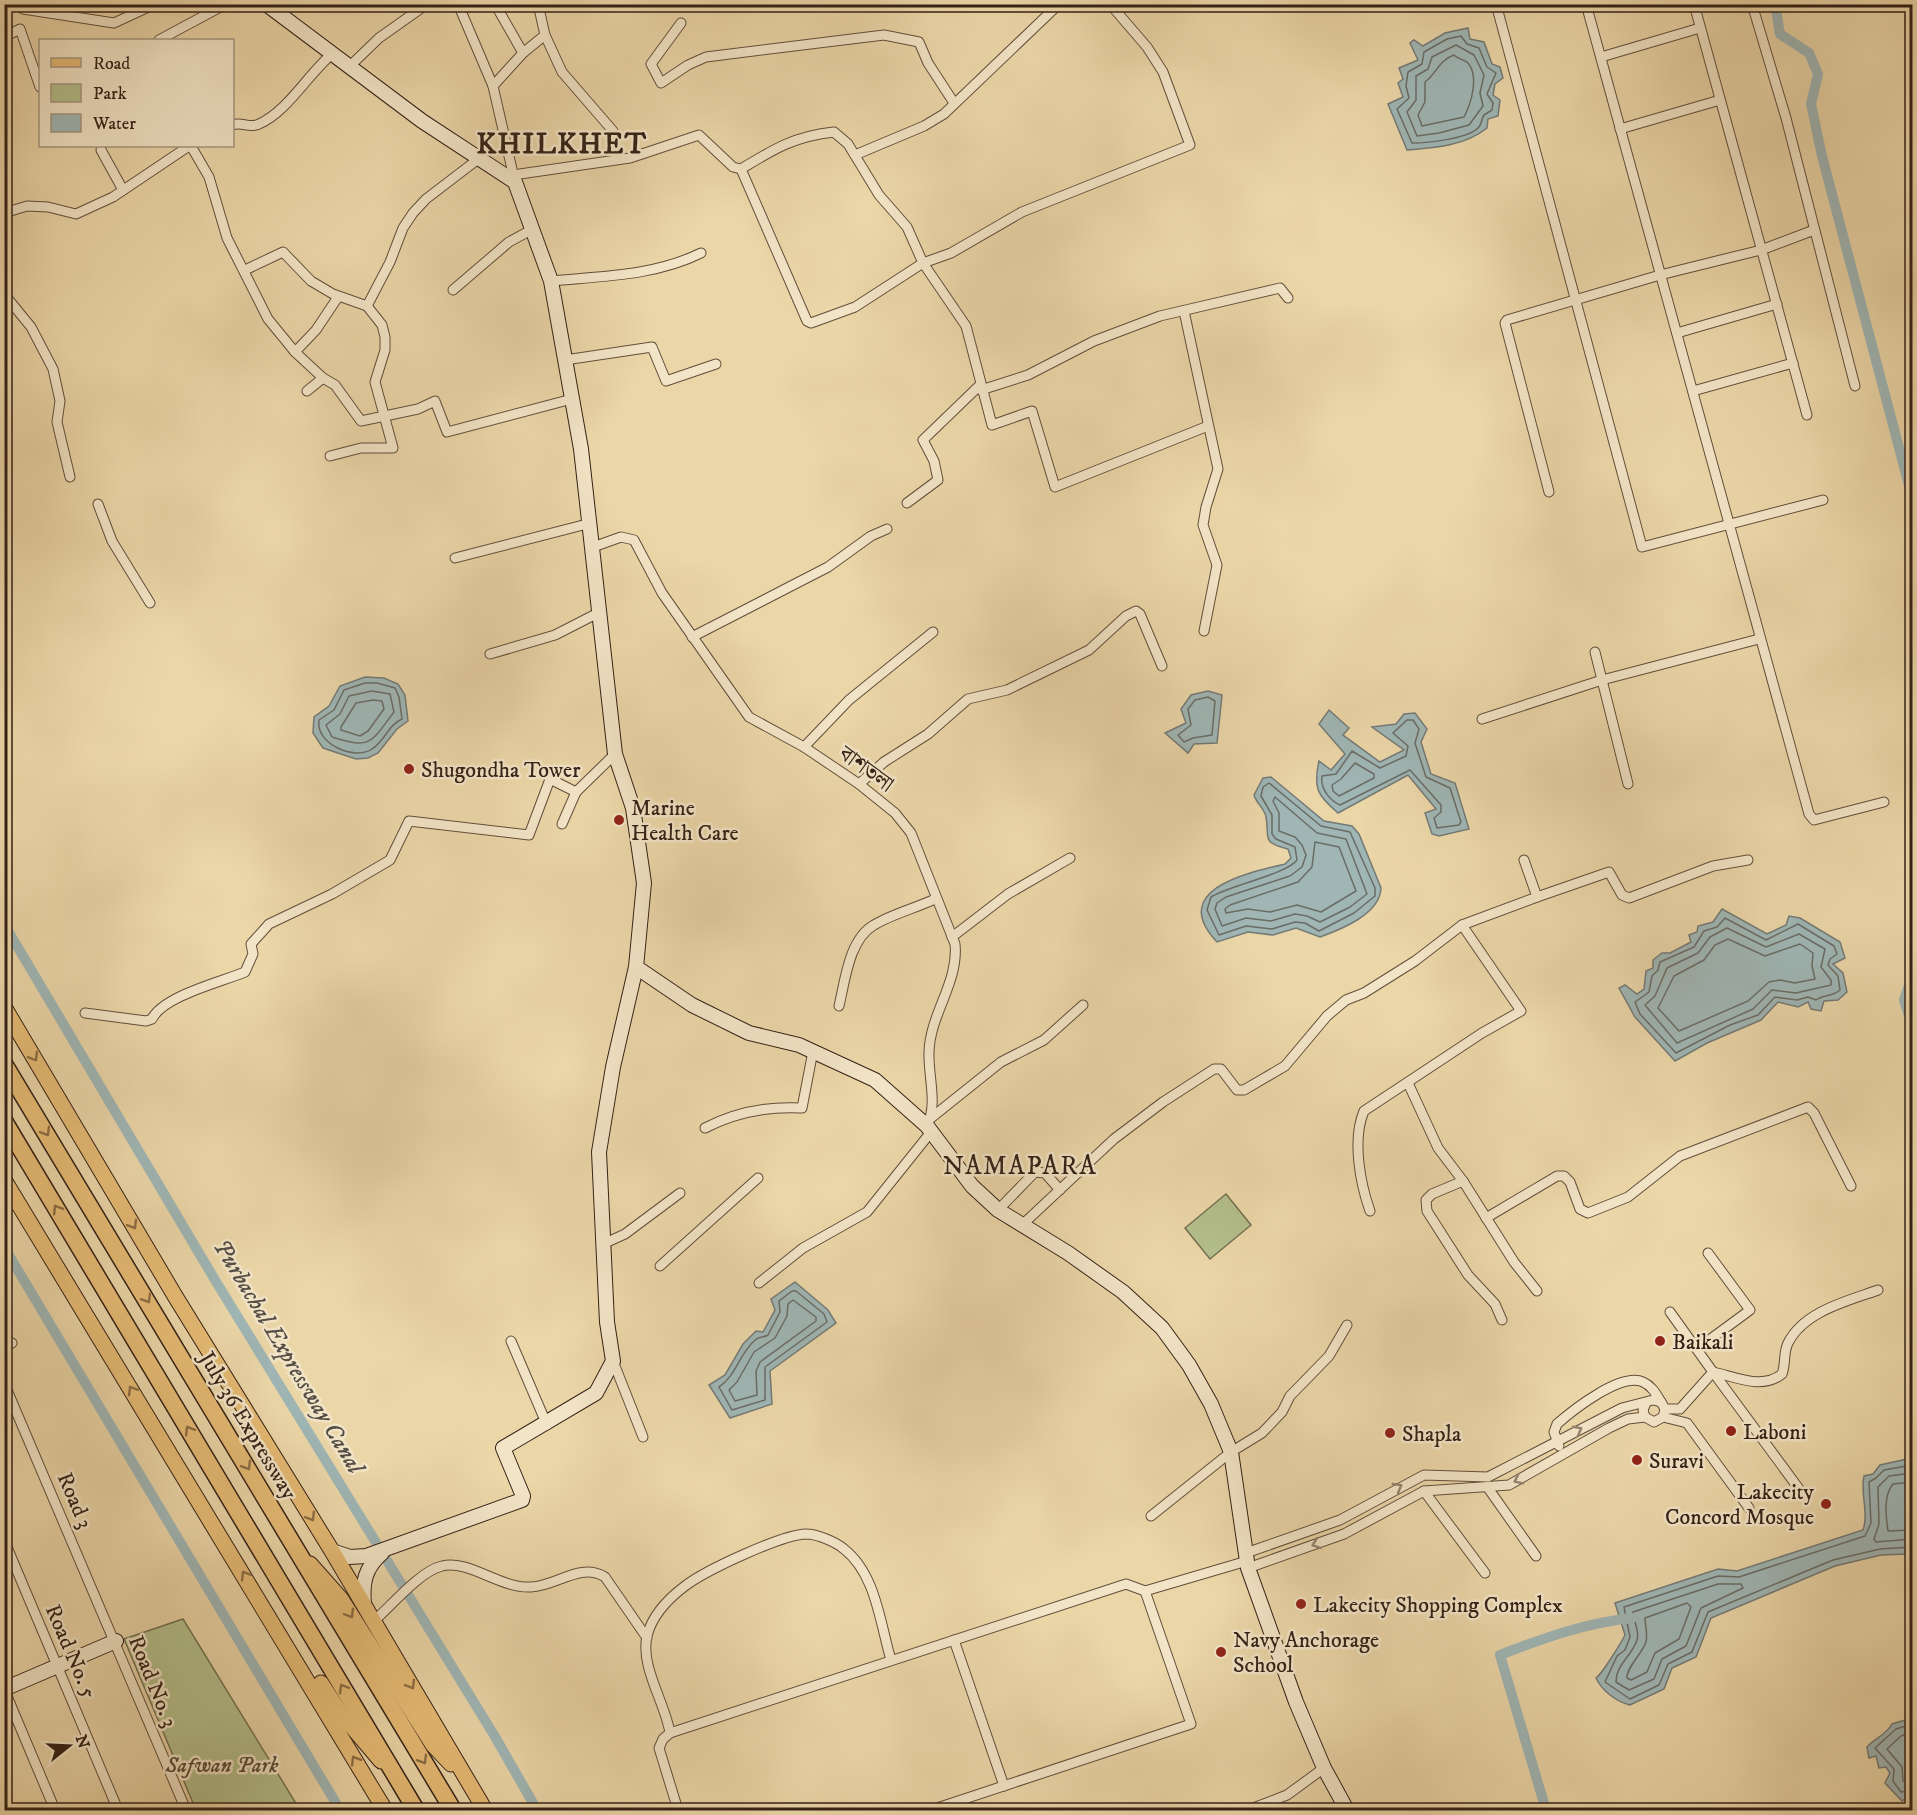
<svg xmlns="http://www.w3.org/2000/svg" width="1917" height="1815" font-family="'IM FELL DW Pica','Noto Serif Bengali',serif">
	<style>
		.green { fill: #b3bf8b; stroke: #747051; stroke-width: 1.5 }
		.water { fill: #9fb6b5; stroke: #747a76; stroke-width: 1.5 }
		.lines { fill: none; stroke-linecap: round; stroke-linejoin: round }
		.shore { stroke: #6a6c66; stroke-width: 1.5 }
		.canal { stroke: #9fb6b5; stroke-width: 10 }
		.street-casing { stroke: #624e3b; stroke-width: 11 }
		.secondary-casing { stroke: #342117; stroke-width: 16 }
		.primary-casing { stroke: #342117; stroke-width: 17 }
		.highway-casing { stroke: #342117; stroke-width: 19 }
		.street { stroke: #f2e4c6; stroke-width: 9 }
		.secondary { stroke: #f2e4c6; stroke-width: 14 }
		.primary { stroke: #e6bb74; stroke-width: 15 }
		.highway { stroke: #e6bb74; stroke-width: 16 }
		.oneway { stroke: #8d6e46 }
		.oneway2 { stroke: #93826e }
		.poi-dot { fill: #8f2418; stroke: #f2e4c6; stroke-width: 2 }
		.labels { text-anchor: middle; stroke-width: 5; stroke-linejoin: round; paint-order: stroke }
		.street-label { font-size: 22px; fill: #342117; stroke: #f2e4c6 }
		.poi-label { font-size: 22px; fill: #342117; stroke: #f2e4c6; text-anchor: start }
		.park-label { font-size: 22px; font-style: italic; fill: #544834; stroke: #f2e4c6 }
		.water-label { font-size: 24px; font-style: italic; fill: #544e46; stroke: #f2e4c6 }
		.quarter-label { font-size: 26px; letter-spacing: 1.5px; fill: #342117; stroke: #f2e4c6 }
		.district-label { font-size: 28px; font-weight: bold; letter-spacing: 1.5px; fill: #342117; stroke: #f2e4c6 }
	</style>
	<rect width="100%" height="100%" fill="#ebd6a8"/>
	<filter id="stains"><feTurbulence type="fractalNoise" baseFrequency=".00333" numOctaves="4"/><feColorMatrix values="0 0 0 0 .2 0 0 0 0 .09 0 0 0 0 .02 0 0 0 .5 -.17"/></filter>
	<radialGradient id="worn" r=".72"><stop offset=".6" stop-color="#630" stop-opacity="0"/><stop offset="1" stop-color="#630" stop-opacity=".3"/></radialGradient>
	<g class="green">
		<path d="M1226,1194L1251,1225L1210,1259L1185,1228Z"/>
		<path d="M183,1619L300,1810H196L124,1639Z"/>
	</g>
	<g class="water">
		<path d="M1468,28L1470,39L1484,42L1492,64L1500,67L1503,78L1495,84L1493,95L1500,100L1498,116L1488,119L1487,128C1465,146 1434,148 1407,150L1388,104L1403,97L1398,83L1403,79L1399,68L1418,60L1410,43L1414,40L1423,46L1445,33Z"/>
		<path d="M365,677L384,678L398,684L405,695L408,721L397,729L378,753L368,758L356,759L323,748L313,733L314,717L329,706L340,686Z"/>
		<path d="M1208,691L1222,695L1217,743L1194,744L1188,753L1165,733L1186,723L1181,709L1191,695Z"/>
		<path d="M1329,710L1349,728L1343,735L1380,762L1404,750L1372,727L1396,724L1404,714L1415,713L1427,729L1421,742L1431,774L1455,783L1469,829L1439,836L1432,834L1425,813L1436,809L1408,775L1338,813C1317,795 1313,788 1319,761L1331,770L1345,754L1319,724Z"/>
		<path d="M1271,777L1324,821L1352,826L1359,834L1381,888C1380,914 1342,929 1320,937L1296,928L1273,935L1248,932L1217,942C1168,890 1246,873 1285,864L1291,858L1288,849C1260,842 1270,838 1266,817C1265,809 1256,803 1254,795L1263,778Z"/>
		<path d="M1722,909L1767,934L1786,925L1789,916L1800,918L1840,942L1845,958L1833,964L1843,973L1847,992L1838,1000L1824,1001L1821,1011L1811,1009L1808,1002L1798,1007L1778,1002L1761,1020L1707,1043L1675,1061L1635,1017L1619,988L1625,985L1637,994L1644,989L1646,971L1653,968V960L1662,953H1670L1691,942L1689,935L1697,932L1698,926L1713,922Z"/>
		<path d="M795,1282L828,1310L836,1323L770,1371L772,1404L730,1418L709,1385L725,1375L743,1344L756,1331L763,1332L775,1310L771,1299Z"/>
		<path d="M1912,1458V1552L1908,1554L1881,1555L1835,1566L1711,1618L1696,1657L1672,1668L1664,1689L1630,1705C1617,1702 1602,1691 1596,1678C1602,1674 1621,1643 1625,1635L1615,1603L1718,1569L1737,1571L1863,1530C1869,1513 1860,1493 1864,1476L1873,1474L1880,1465Z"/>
		<path d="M1912,1718V1795L1902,1801L1885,1783L1890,1773L1886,1767L1879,1768L1876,1756L1869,1758L1867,1747C1875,1738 1886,1735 1892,1724Z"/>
	</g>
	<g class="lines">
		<g class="shore">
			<path d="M1461,36L1467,44L1479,48L1487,67L1496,73L1487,94L1493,103L1492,110L1484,115C1481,120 1482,124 1478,128C1467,139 1427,143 1412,143L1397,109L1409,98L1406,86L1408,72L1422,64L1424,52L1447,39Z"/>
			<path d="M1456,45L1474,55L1484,75L1480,93L1483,106L1469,125L1439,133L1417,136L1407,112L1416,100V76L1428,69L1432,57Z"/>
			<path d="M1454,55C1457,58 1464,60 1467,62C1480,75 1471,104 1464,117L1422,126L1418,115L1425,102V82C1437,73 1439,60 1454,55Z"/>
			<path d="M365,683H377L395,688L399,697L402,719C388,725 385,741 372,749C355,761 315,744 319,720L334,710L344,690Z"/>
			<path d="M372,691L390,694L394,712C370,744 371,749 332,737L326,725L340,714L349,696Z"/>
			<path d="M1208,697L1215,701L1212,735L1193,738L1184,742L1178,735L1191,725L1188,709L1195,700Z"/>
			<path d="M373,700L382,701L384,709L368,731L360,736L341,730V727L356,703Z"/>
			<path d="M1407,720H1413L1419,729L1415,743L1426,777L1450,788L1461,822L1459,825L1437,828L1434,818L1441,812V805L1410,770L1340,805C1329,800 1320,788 1322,776L1336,774L1352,751L1380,768L1406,756L1408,746L1393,733Z"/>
			<path d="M1355,763L1374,774V778L1339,796L1333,791L1332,785L1341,779Z"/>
			<path d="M1269,783L1321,826L1350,832L1375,888V896L1354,913L1319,931L1305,923L1295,922L1272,929L1246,926L1219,935L1207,910L1211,897C1231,885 1287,874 1297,860L1295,847L1276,839L1272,834V815L1261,796L1263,787Z"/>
			<path d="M1275,797L1317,833L1346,839L1367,894L1350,907L1320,922L1307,916L1295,914L1271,921L1246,918L1222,926L1215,909L1217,903L1226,897L1290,876L1302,867L1306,855L1302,845L1295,837L1279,831V813L1273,801Z"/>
			<path d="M1315,842L1339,847L1356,891L1321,912L1297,905L1270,912L1248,909L1226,913L1225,909L1230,905L1298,882L1312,867Z"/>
			<path d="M1725,918L1766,940L1798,924L1834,946L1837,954L1830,959L1828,965L1838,976L1840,990C1833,997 1824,994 1816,1000L1808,997L1797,1000L1775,997L1758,1015L1730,1025L1676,1053L1640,1014L1635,1002L1649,992L1652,976L1658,970L1660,962L1694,947L1704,931L1717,927Z"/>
			<path d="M1727,928L1766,947L1799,934L1825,949L1821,967L1831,980V985L1796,993L1772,990L1753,1009L1677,1043L1645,1005L1655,996L1667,968L1698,953L1710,937Z"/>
			<path d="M1728,939L1765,956L1800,944L1813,953L1812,966L1815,979L1795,983L1780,980L1769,982L1748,1001L1679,1031L1658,1008L1674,976L1704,960L1715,945Z"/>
			<path d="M792,1291H796L824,1314L827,1322L765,1367V1400L732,1410L719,1387C736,1376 739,1354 755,1340C759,1336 763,1338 768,1335L780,1312L779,1301Z"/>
			<path d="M793,1300L816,1317V1321L760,1362L756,1371L757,1395L735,1401L729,1390L737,1382L754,1352L775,1338L787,1316L788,1304Z"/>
			<path d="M1912,1465L1884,1470L1876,1478L1869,1482L1871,1523L1865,1536L1739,1577L1718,1576L1624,1607L1630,1637L1625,1650L1617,1656L1605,1682L1630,1699L1659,1685L1668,1664L1692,1652L1708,1612L1833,1560L1880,1549L1912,1547"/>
			<path d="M1912,1473L1889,1476L1878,1487L1879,1524L1874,1539L1876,1542L1912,1539"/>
			<path d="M1912,1482L1893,1484C1883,1496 1886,1516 1888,1531L1912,1530"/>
			<path d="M1718,1584H1741L1743,1588L1701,1608L1686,1646L1662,1659L1654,1679L1629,1690L1616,1682C1616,1664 1632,1656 1637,1640C1640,1630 1633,1621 1633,1612Z"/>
			<path d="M1687,1603L1691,1607L1679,1639L1655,1653L1647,1672L1631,1680L1627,1678C1626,1668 1642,1654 1646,1642C1648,1633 1645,1626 1645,1618Z"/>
			<path d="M1912,1724L1896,1729L1875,1748L1894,1769L1893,1781L1901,1792L1912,1790"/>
			<path d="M1912,1732L1901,1736L1887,1749L1902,1767L1903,1781L1912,1783"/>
		</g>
		<g class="canal">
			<path d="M1775,4L1780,34L1809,53L1818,74L1811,104L1822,156L1912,497"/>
			<path d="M4,924L215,1280L494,1735L537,1810"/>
			<path d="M1912,976L1904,1000L1912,1025"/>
			<path d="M4,1247L340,1810"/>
			<path d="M1546,1810L1500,1655C1544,1638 1585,1623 1632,1618"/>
		</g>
		<g class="street-casing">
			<g id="street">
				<path d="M17,4L23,9L114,23L155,4"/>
				<path d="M458,4L493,86L514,178"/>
				<path d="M495,4L523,53"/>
				<path d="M538,4L545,35L562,72L613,131"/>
				<path d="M1496,4L1642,547L1823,500"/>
				<path d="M1586,4L1809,814L1814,820L1884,802"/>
				<path d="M1694,4L1807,415"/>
				<path d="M1752,4L1786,118L1855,386"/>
				<path d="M681,23L651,64L661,83L688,65L706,57L884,35L919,42L928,63L954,103"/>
				<path d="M4,37L20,29L40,87"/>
				<path d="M159,40L226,4"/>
				<path d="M1601,57L1700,28"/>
				<path d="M350,66L379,38L427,4"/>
				<path d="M493,86L523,53L545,35"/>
				<path d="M232,125C242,121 250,129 259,124C288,111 308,74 333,53"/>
				<path d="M1620,129L1720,100"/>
				<path d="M191,146L209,177L227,238L268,319L295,352"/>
				<path d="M101,150L123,190"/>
				<path d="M855,155L924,126L944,114L1059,4"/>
				<path d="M741,169L807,321L811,323L855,307L923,263L951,253L1022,212L1190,145L1163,72L1147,47L1110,4"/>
				<path d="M513,175L630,158L699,135L733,167L741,169C774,149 795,136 834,132L848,144L879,195L907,227L923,263L966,326L992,425L1032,411L1055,487L1208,426"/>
				<path d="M4,213L27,206L48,207L76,214L113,197L189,146"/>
				<path d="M245,270L283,252L311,281L333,294L367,306L390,262L403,228L413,213L426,199L477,160"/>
				<path d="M551,281C603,276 654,276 701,253"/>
				<path d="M453,290L509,242L531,230"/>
				<path d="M4,294L31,327L53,369L60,401L57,422L70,477"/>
				<path d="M1184,311L1218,469L1206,507L1203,525L1217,565L1204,631"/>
				<path d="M1677,333L1777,304"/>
				<path d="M565,360L652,347L666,381L716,364"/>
				<path d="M323,378L335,385L361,421L418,409L435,401L447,432L572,399"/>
				<path d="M981,390L1028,375L1094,341L1160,316L1280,288L1288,298"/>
				<path d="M307,391L323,378L295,352L316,330L338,297"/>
				<path d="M1693,391L1793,363"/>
				<path d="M330,456L361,448H393L375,382L385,350V337L382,325L367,306"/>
				<path d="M1549,492L1505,323L1507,320L1660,275L1761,250L1814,230"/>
				<path d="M907,503L938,480L934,461L923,440L980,385"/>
				<path d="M98,504L112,541L150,603"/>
				<path d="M593,547L621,537L634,540L662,593L749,717L804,747L859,784L895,813L911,833L955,944C959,982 930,1014 929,1052C928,1077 938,1103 927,1126"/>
				<path d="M455,558L591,523"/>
				<path d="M692,637L828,567L871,536L887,529"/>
				<path d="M1595,652L1628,784"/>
				<path d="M490,654L555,635L598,613"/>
				<path d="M1482,719L1602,680L1759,639"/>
				<path d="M804,747L849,700L933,632"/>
				<path d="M859,784L884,762L928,734L968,699L1007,690L1089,650L1126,616L1136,611L1140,614L1162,666"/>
				<path d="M562,824L576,792"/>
				<path d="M1537,897L1609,872L1622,895L1629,898L1713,866L1748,860"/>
				<path d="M952,937L1008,894L1070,858"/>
				<path d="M839,1006C845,981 849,939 874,925C892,914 916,908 935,899"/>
				<path d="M85,1013L146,1021L152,1019C163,996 221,982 245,972L253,954L251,944L269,924L332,894L390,860L409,821L529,835L550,779L576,792L615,754"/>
				<path d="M1408,1083L1438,1148L1463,1181L1514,1262L1537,1291"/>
				<path d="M931,1118L1001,1062L1044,1040L1083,1005"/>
				<path d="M705,1128C736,1112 767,1106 802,1108L813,1051"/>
				<path d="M1463,1181L1432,1194L1426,1200L1427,1211L1468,1275L1495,1304L1502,1320"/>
				<path d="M998,1210L1035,1172L1045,1173L1060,1190"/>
				<path d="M1370,1211C1360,1183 1352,1139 1364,1111L1482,1033L1521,1011L1462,925"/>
				<path d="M1486,1218L1557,1176H1564L1570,1182L1580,1209L1588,1213L1628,1197L1680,1156L1808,1107L1814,1113L1851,1186"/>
				<path d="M1022,1225L1114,1139L1163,1102L1214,1069H1221L1237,1090H1244L1285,1066L1327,1016L1346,1000L1364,993L1415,961L1462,925L1537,897L1524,860"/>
				<path d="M603,1244L625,1234L680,1193"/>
				<path d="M660,1266L758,1178"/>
				<path d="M759,1283L803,1248L867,1212L931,1132"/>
				<path d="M511,1341L547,1425"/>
				<path d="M4,1346L12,1343"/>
				<path d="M1697,1349L1750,1310L1708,1253"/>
				<path d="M613,1361L643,1437"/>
				<path d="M1713,1372C1736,1377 1762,1390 1782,1374C1786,1364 1783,1353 1788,1343C1804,1311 1848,1301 1878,1290"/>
				<path d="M1713,1372L1802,1493"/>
				<path d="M4,1383L186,1810"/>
				<path d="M1665,1409H1680L1713,1372L1670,1312"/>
				<path d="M1663,1417L1687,1423L1749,1508"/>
				<path d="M1559,1446L1554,1432L1557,1424C1573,1410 1621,1372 1643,1382C1652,1386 1656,1394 1661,1402"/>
				<path d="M1488,1488L1536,1556"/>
				<path d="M1424,1491L1485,1573"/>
				<path d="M1151,1516L1231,1452L1262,1433L1282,1412L1290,1396L1329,1356L1347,1325"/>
				<path d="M4,1540L118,1810"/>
				<path d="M1246,1553L1340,1520L1424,1475L1488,1477L1622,1408L1653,1400L1661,1402L1665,1409L1663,1417L1654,1422L1645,1417L1643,1410L1646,1403"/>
				<path d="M1248,1568L1344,1534L1424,1491L1509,1485L1609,1428L1628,1419L1645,1417"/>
				<path d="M374,1621C391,1606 420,1571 442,1566C468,1559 501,1589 531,1587C557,1586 580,1562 605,1577L647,1638"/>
				<path d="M954,1640L1004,1786"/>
				<path d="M4,1689L55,1810"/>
				<path d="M670,1733C665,1702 640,1667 647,1636C652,1616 669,1598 685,1586C706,1570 781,1535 806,1534C817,1534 836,1542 844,1549C876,1574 880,1623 891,1660"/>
				<path d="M678,1810L659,1748L663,1739L670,1733L1126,1584L1145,1591"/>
				<path d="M931,1810L1191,1724L1145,1591L1247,1561"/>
				<path d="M1248,1810L1287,1795L1324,1768"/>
			</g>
		</g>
		<g class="secondary-casing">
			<g id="secondary">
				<path d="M266,4L422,121L515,182L551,281L581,449L615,754L633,808L644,883L636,967L692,1005L749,1033L799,1045L875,1080L927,1126L972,1186L998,1210L1068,1253L1123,1292L1162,1328L1189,1365L1211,1404L1231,1452L1248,1568L1296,1702L1324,1768L1347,1810"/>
				<path d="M332,1551L350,1557L366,1556L522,1500L523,1496L503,1448L596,1393L613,1361L607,1322L599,1152L613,1067L636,967"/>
				<path d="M364,1605C362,1582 365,1568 382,1553"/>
				<path d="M4,1689L116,1641"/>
			</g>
		</g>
		<g class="primary-casing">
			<g id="primary">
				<path d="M4,1007L175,1296L332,1551L485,1810"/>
				<path d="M4,1180L385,1810"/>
				<path d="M310,1564L341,1599L433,1745L451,1764"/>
				<path d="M321,1683L341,1714L381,1761"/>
			</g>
		</g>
		<g class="highway-casing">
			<g id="highway">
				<path d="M4,1064L453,1810"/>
				<path d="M4,1121L416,1810"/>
			</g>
		</g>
		<use href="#street" class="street"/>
		<use href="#secondary" class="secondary"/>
		<use href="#primary" class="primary"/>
		<use href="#highway" class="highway"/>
	</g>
	<defs><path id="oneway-chevron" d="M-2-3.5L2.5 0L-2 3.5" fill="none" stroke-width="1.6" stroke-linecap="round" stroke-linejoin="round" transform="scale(1.5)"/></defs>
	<g class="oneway">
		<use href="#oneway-chevron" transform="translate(34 1057) rotate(60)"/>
		<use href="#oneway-chevron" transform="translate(46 1132) rotate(59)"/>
		<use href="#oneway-chevron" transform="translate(57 1209) rotate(-121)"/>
		<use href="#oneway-chevron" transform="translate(133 1225) rotate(59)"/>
		<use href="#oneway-chevron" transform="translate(147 1299) rotate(59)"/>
		<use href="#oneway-chevron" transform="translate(132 1390) rotate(-121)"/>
		<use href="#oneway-chevron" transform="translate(189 1430) rotate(-121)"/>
		<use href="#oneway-chevron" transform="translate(247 1466) rotate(59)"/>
		<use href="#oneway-chevron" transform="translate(311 1517) rotate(58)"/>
		<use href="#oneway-chevron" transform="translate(245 1575) rotate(-121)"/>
		<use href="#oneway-chevron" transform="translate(350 1614) rotate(58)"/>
		<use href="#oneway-chevron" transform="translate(411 1685) rotate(59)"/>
		<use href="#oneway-chevron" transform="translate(343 1688) rotate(-121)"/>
		<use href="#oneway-chevron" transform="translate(355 1760) rotate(-121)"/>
		<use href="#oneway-chevron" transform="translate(423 1760) rotate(59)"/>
	</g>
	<g class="oneway2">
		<use href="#oneway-chevron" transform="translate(1578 1430) rotate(-28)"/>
		<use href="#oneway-chevron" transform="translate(1518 1480) rotate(154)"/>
		<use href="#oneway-chevron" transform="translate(1398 1487) rotate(-30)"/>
		<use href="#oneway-chevron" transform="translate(1316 1544) rotate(159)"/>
	</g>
	<g class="poi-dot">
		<circle cx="409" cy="769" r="6"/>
		<circle cx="619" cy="820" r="6"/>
		<circle cx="1660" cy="1341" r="6"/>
		<circle cx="1731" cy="1431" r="6"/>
		<circle cx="1390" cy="1433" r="6"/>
		<circle cx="1637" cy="1460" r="6"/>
		<circle cx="1826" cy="1504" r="6"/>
		<circle cx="1301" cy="1604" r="6"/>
		<circle cx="1221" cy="1652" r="6"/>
	</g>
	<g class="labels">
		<g class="street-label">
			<text transform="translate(867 768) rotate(36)" y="8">বাশতলা</text>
			<text transform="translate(249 1425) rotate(59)" y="8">July 36 Expressway</text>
			<text transform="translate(76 1500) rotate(67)" y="8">Road 3</text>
			<text transform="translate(72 1651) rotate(67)" y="8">Road No. 5</text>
			<text transform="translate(154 1681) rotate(68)" y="8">Road No. 3</text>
		</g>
		<g class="poi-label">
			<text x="421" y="777">Shugondha Tower</text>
			<text x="631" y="815">Marine<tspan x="631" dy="25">Health Care</tspan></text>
			<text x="1672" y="1349">Baikali</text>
			<text x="1743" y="1439">Laboni</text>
			<text x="1402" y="1441">Shapla</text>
			<text x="1649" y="1468">Suravi</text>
			<text x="1814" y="1499" text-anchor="end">Lakecity<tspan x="1814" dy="25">Concord Mosque</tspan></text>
			<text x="1313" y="1612">Lakecity Shopping Complex</text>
			<text x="1233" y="1647">Navy Anchorage<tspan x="1233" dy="25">School</tspan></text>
		</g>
		<g class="park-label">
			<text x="222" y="1772">Safwan Park</text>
		</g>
		<g class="water-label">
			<text transform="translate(289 1356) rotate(59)" y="8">Purbachal Expressway Canal</text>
		</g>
		<g class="quarter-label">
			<text x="1020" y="1174">NAMAPARA</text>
		</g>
		<g class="district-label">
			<text x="562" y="153">KHILKHET</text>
		</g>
	</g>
	<rect width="1917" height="1815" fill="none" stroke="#ebd6a8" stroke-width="24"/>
	<rect x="6" y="6" width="1905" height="1803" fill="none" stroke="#342117" stroke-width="3"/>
	<rect x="12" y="12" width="1893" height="1791" fill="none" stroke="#342117" stroke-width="1.5"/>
	<rect x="39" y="39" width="195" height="108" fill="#f2e4c6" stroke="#a69680" stroke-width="1.5"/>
	<rect x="51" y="58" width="30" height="9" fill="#e6bb74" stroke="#a69680" stroke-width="1.5"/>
	<text x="93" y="69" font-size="18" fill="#342117">Road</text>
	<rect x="51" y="84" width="30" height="18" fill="#b3bf8b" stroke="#a69680" stroke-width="1.5"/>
	<text x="93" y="99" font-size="18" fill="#342117">Park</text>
	<rect x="51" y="114" width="30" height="18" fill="#9fb6b5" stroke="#a69680" stroke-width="1.5"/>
	<text x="93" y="129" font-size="18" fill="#342117">Water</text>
	<g transform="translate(69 1746) rotate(72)" stroke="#f2e4c6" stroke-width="4.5" paint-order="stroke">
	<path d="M0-4.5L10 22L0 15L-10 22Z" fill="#342117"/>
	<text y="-9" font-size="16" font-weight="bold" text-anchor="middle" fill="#342117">N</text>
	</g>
	<rect width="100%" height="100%" filter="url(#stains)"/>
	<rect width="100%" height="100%" fill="url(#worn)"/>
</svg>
